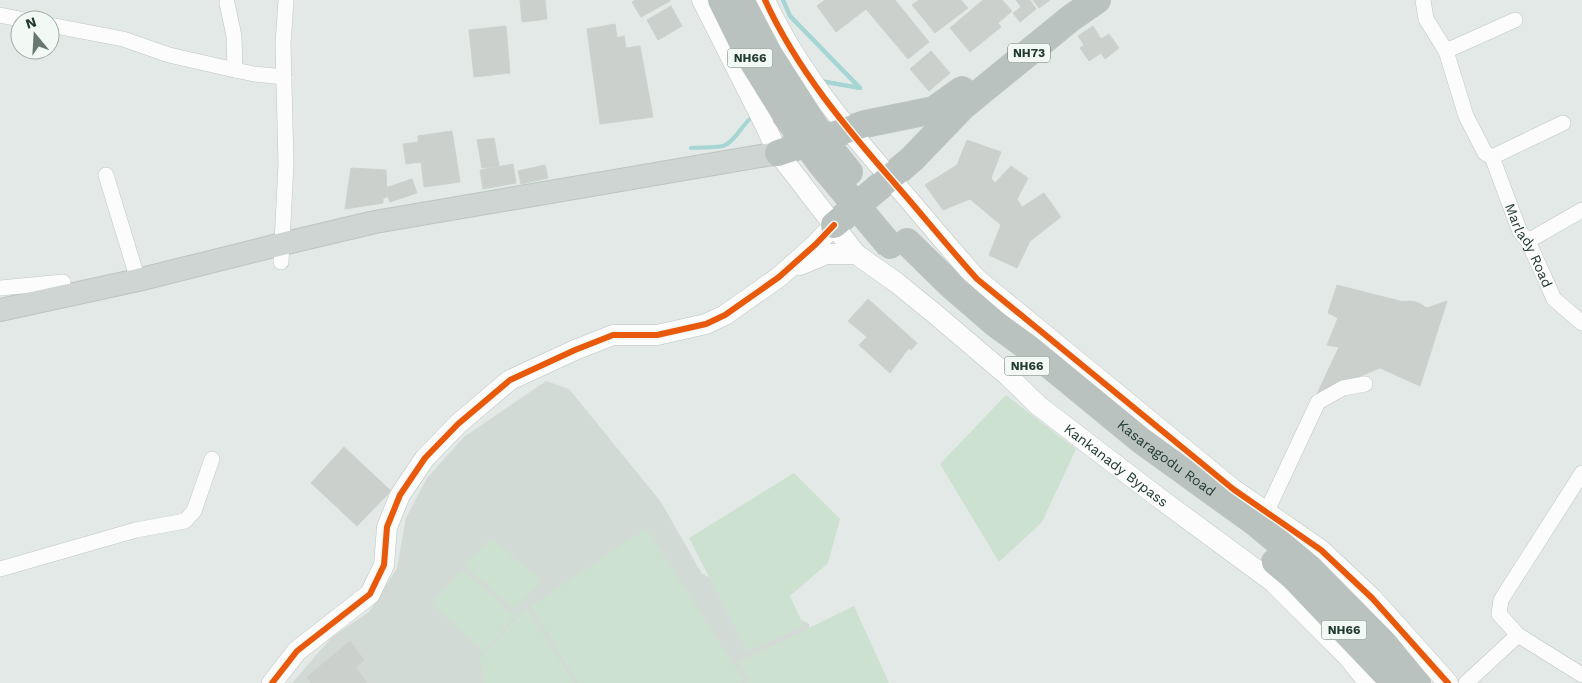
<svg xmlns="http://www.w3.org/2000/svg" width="1582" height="683" font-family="'Work Sans',sans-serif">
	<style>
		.built { fill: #d2dad5 }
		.green { fill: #cde1d0 }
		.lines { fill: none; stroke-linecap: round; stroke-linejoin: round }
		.stream { stroke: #a6d6d3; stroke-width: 4 }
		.building { fill: #cbd0cd; stroke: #ccd2ce }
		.street-casing { stroke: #c0c6c3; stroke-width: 16 }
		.secondary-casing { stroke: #bec5c1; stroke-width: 21 }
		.primary-casing { stroke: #bcc5c1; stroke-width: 24 }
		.highway-casing { stroke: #bcc5c1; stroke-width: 28 }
		.street { stroke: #fbfcfb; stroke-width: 15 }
		.secondary { stroke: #fbfcfb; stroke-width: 20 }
		.primary { stroke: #ced5d2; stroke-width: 22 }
		.highway { stroke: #bac2bf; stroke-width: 26 }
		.highway-bridge-casing { stroke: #bcc5c1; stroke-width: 28; stroke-linecap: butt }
		.highway-bridge { stroke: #bac2bf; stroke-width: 26 }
		.cycleway-casing { stroke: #f2f8f3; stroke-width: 9 }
		.cycleway { stroke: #e8590c; stroke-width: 6 }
		.labels { text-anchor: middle; stroke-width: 4; stroke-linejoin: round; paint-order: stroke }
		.shield { fill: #f2f8f3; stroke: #60746a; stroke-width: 1 }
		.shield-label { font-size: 12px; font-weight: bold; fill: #223b30 }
		.street-label { font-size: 14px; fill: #223b30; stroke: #f2f8f3 }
	</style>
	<rect width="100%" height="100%" fill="#e3e9e6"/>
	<path class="built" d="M546,381L569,389L661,502L702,574L771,604L809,624L813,683H292L332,637L369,612L397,568L406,518L427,478L464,437Z"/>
	<g class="green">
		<path d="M1006,395L1076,449L1042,522L999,562L940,464Z"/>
		<path d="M794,473L840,519L828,563L790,596L804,626L747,651L689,538Z"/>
		<path d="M646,528L744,681L741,683H578L531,607Z"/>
		<path d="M491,538L541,581L515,609L465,566Z"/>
		<path d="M462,570L515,616L483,651L432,603Z"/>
		<path d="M854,606L889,683H746L750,680L738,663Z"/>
		<path d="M526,608L574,683H485L480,658Z"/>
	</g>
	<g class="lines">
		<g class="stream">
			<path d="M783,0L790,16L860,88L821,81"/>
			<path d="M783,0L790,16L860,88L820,81"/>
			<path d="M691,148C701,147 713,148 723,146C734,143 742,125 751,118"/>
		</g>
	</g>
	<g class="building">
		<path d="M520,0H545L547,19L522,22Z"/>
		<path d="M635,0H669L670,1L641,17L632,2Z"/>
		<path d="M825,0H895L929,42L908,59L866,9L836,32L817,6Z"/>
		<path d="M919,0H961L968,8L935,33L912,5Z"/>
		<path d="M983,0H1002L1012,11L998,23L1001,27L970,52L950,28Z"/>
		<path d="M1016,0H1030L1036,9L1020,22L1013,13L1021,7Z"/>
		<path d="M1033,0H1050L1039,8Z"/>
		<path d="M671,6L682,26L658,40L647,20Z"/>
		<path d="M615,24L617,38L624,36L626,48L640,46L653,117L600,124L587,29Z"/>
		<path d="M506,26L510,73L474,77L469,30Z"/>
		<path d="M1093,26L1101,39L1109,34L1119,48L1105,59L1101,53L1089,61L1080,48L1084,45L1078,36Z"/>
		<path d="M931,51L950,73L929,91L910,69Z"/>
		<path d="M452,131L460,182L424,187L421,162L406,164L403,144L418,142V136Z"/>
		<path d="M494,138L499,166L482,168L477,140Z"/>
		<path d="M967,140L1001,152L991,178L995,183L1011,166L1028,178L1017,199L1022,207L1044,193L1061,217L1030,241L1017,268L989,255L1001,225L970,199L943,210L925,185L957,165Z"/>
		<path d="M513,164L516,183L483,189L480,170Z"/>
		<path d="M545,165L548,178L521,184L518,171Z"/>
		<path d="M351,168L386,170L387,197L383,198V203L345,209Z"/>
		<path d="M412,179L417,193L390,202L385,188Z"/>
		<path d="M1337,285L1427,308L1447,301L1420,386L1380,368L1317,394L1339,347L1327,345L1338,318L1328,313Z"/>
		<path d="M868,299L917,343L911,350L909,348L890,373L859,345L867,337L848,321Z"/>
		<circle cx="1409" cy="326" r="25"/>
		<path d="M344,447L391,491L357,526L311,483Z"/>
		<path d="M350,641L364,660L356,668L367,683H311L307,677Z"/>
	</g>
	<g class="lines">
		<g class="street-casing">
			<g id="street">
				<path d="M1423,0L1426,19L1446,51L1466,116L1485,153L1492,157"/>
				<path d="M227,3L234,36L235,70"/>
				<path d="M0,15L24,20"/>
				<path d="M50,25L123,39L169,55L235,70L254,74L284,77"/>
				<path d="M1446,51L1515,20"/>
				<path id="s1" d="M1492,157L1520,232L1528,241L1554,299L1582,323"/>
				<path d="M1492,157L1563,123"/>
				<path d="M106,175L138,280"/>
				<path d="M1528,241L1582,210"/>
				<path d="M281,262L286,164L283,44L286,0"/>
				<path d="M0,288L63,282"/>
				<path d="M1582,473L1501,600L1499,614L1518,635L1582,675"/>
				<path d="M1266,513L1318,402L1343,388L1365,384"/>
				<path d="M0,569L136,530L185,521L194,511L212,459"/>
				<path d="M1466,683L1518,635"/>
			</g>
		</g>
		<g class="secondary-casing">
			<g id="secondary">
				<path id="s2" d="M702,0L764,123L778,153L856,254L897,283L935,314L1008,376L1039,406L1159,498L1273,582L1348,657L1369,683"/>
				<path d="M765,0C797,70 847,129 897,186C924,217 950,249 977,279L1233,489L1321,550L1372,598L1448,683"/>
				<path d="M800,265L826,254H856"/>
				<path d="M272,683L297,651L370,594L384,565L387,527L400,495L425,458L458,424L510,380L575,350L613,335H657L706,324L725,315L779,277L816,244L834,225"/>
			</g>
		</g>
		<g class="primary-casing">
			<path id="primary" d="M0,310L138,280L282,244L375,222L778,153"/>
		</g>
		<g class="highway-casing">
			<g id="highway">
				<path d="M721,0L748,55L784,113"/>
				<path d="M824,141L849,172"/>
				<path d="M778,153L865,124L934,110L962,90"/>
				<path d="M834,225L912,159L962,107L1071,18L1097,0"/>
				<path id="s3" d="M907,242L952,286L996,324L1029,348L1141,440L1256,523L1309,567L1385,644L1417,683"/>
				<path d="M1275,562L1293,577L1394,683"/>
			</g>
		</g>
		<use href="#street" class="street"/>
		<use href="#secondary" class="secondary"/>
		<use href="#primary" class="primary"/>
		<use href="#highway" class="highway"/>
		<g class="highway-bridge-casing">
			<g id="highway-bridge">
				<path d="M740,0L769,55L824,141"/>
				<path d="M784,113L822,165L890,246"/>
			</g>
		</g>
		<use href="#highway-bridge" class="highway-bridge"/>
		<g class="cycleway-casing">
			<g id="cycleway">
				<path d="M765,0C797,70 847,129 897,186C924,217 950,249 977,279L1233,489L1321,550L1372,598L1448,683"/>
				<path d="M272,683L297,651L370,594L384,565L387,527L400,495L425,458L458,424L510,380L575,350L613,335H657L706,324L725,315L779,277L816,244L834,225"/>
			</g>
		</g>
		<use href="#cycleway" class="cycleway"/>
	</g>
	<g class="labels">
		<g class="shield">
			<rect x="1008" y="43.5" width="42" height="19" rx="4"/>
			<rect x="727.5" y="48.5" width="45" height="19" rx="4"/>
			<rect x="1004.5" y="356.5" width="45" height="19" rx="4"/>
			<rect x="1321.5" y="620.5" width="45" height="19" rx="4"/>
		</g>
		<g class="shield-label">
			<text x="1029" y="57">NH73</text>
			<text x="750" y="62">NH66</text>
			<text x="1027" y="370">NH66</text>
			<text x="1344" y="634">NH66</text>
		</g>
		<g class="street-label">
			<text dy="5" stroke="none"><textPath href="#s1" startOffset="96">Marlady Road</textPath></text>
			<text dy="5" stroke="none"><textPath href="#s3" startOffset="338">Kasaragodu Road</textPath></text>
			<text dy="5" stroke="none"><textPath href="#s2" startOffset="634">Kankanady Bypass</textPath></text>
		</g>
	</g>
	<g transform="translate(35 35) rotate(342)"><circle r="24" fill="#f2f8f3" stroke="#9faca5"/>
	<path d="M0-4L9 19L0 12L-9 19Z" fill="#667870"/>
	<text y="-8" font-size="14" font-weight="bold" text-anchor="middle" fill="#223b30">N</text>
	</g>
</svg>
